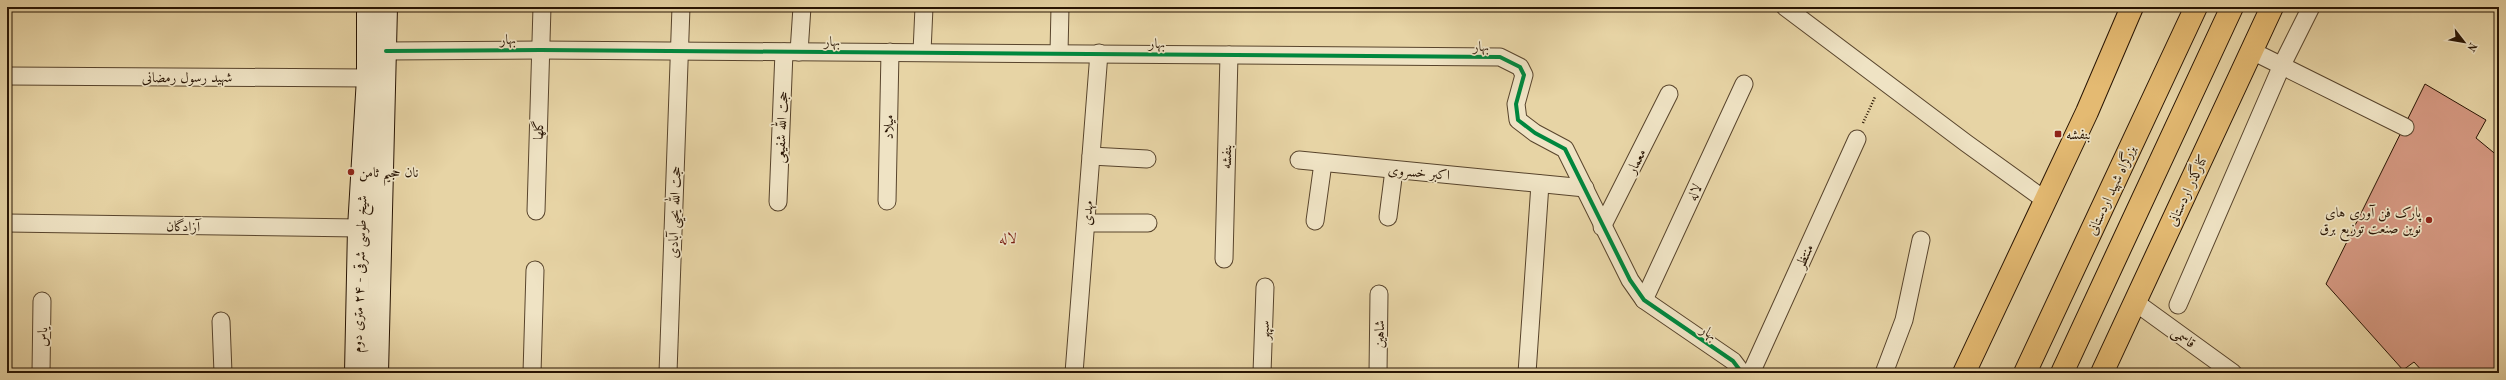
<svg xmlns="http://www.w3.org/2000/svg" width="2506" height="380" font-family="'Old Standard TT',Amiri,serif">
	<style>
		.building { fill: #d49780; stroke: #281403 }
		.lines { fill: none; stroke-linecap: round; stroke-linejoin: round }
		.minor-casing { stroke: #58442c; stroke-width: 19 }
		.secondary-casing { stroke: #281403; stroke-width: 24 }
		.primary-casing { stroke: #281403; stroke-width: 24 }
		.trunk-casing { stroke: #281403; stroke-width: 24 }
		.path { stroke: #281403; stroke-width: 2.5; stroke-dasharray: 1 2; stroke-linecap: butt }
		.minor { stroke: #efe3c4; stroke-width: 17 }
		.secondary { stroke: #efe3c4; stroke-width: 22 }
		.primary { stroke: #e4ba72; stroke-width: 22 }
		.trunk { stroke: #e4ba72; stroke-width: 22 }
		.cycleway-casing { stroke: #efe3c4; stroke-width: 6 }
		.cycleway { stroke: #00873e; stroke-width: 4 }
		.poi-dot { fill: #8f2418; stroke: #efe3c4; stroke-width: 1.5 }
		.labels { text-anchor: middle; stroke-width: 3.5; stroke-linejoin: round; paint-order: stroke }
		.street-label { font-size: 14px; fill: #281403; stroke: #efe3c4 }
		.poi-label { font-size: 14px; fill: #281403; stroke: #efe3c4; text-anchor: start }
		.neighbourhood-label { font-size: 15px; fill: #7a1f14; stroke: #efe3c4 }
	</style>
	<rect width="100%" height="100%" fill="#e7d4a5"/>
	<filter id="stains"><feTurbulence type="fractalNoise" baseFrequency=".005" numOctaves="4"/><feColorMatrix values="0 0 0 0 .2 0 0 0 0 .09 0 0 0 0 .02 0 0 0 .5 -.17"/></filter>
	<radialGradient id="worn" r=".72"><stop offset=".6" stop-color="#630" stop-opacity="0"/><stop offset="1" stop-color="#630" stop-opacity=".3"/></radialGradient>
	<path class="building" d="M2425,84L2486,120L2476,138L2499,157V373H2424L2414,362L2403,370L2326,284Z"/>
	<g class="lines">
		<g class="minor-casing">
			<g id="minor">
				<path d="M1785,7L1966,143L2045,200"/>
				<path d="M386,51L541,50L1500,57L1520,67L1524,75L1516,104L1518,120L1535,133L1565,149L1630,280L1644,300L1733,361L1742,373"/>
				<path d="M2252,51L2405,127"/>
				<path d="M799,52L802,7"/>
				<path d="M922,52L924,7"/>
				<path d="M1059,53L1060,7"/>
				<path d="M7,76L368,78"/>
				<path d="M1091,156L1147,159"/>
				<path d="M1299,160L1585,188"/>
				<path d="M887,201L890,52"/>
				<path d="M778,202L784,52"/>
				<path d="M536,211L542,7"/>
				<path d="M1388,217L1394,170"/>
				<path d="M1315,221L1323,163"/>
				<path d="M7,223L359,228"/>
				<path d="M1086,223H1148"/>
				<path d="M1602,227L1669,94"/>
				<path d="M1224,259L1229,55"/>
				<path d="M1644,300L1744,84"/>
				<path d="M2135,302L2233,373"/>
				<path d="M2178,305L2282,65L2311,7"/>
				<path d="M221,321L223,373"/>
				<path d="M41,373L42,301"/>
				<path d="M532,373L535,270"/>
				<path d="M668,373L681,7"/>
				<path d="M1074,373L1099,53"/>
				<path d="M1262,373L1265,287"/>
				<path d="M1378,373L1379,294"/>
				<path d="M1527,373L1540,184"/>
				<path d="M1751,373L1857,139"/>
				<path d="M1884,373L1904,320L1921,240"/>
			</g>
		</g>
		<g class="secondary-casing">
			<g id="secondary">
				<path d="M356,373L359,228L368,78V7"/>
				<path d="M377,373L386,7"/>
			</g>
		</g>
		<g class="primary-casing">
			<g id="primary">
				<path d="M1964,373L2087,112L2132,7"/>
				<path d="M2102,373L2272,7"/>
			</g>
		</g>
		<g class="trunk-casing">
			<g id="trunk">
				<path d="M2025,373L2196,7"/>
				<path d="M2062,373L2232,7"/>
			</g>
		</g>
		<path class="path" d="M1863,123L1875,97"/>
		<use href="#minor" class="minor"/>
		<use href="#secondary" class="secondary"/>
		<use href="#primary" class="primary"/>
		<use href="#trunk" class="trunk"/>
		<g class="cycleway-casing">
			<path id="cycleway" d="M386,51L541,50L1500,57L1520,67L1524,75L1516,104L1518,120L1535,133L1565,149L1630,280L1644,300L1733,361L1742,373"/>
		</g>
		<use href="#cycleway" class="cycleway"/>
	</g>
	<g class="poi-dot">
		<rect x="2054" y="130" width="8" height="8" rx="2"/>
		<circle cx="351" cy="172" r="4"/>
		<circle cx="2429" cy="220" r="4"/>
	</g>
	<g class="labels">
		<g class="street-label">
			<text transform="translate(508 39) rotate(-1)" y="5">بهار</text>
			<text x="832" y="46">بهار</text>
			<text transform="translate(1157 43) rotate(1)" y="5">بهار</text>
			<text x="1481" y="51">بهار</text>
			<text x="187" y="82">شهید رسول رمضانی</text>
			<text transform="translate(781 127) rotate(-87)" y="5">حجت الله شفیعی</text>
			<text transform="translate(888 127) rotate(-89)" y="5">میلاد</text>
			<text transform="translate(538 130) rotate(-88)" y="5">گلها</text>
			<text transform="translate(1226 157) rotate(-89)" y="5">بنفشه</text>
			<text transform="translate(1636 161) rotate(-63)" y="5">معمار</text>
			<text transform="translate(1419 172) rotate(5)" y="5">اکبر خسروی</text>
			<text transform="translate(2111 190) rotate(-65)" y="5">بزرگراه شهید اردستانی</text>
			<text transform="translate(2187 190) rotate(-65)" y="5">کنارگذر اردستانی</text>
			<text transform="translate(1694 192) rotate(-65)" y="5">لاله</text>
			<text transform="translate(674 212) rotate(-88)" y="5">حجت الله یحیی آبادی</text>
			<text transform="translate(1087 213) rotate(-86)" y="5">مهدی</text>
			<text transform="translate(183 226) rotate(1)" y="5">آزادگان</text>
			<text transform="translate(1804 256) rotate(-66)" y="5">منتظر</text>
			<text transform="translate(359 274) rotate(-88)" y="5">شیخ طوسی شرقی - ۲۴ متری دوم</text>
			<text transform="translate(1264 330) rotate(-88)" y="5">سپهر</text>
			<text transform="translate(1709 332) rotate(33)" y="5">بهار</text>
			<text transform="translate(1379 334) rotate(-89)" y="5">شاهین</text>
			<text transform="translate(42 337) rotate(-89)" y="5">یاس</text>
			<text transform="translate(2184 337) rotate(36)" y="5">قاسمی</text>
		</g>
		<g class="poi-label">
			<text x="2066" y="139">بنفشه</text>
			<text x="359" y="177">نان حجیم ثامن</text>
			<text x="2421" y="217" text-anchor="end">پارک فن آوری های<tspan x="2421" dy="16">نوین صنعت توزیع برق</tspan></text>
		</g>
		<g class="neighbourhood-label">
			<text x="1008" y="243">لاله</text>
		</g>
	</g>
	<rect width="2506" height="380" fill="none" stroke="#e7d4a5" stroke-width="24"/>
	<rect x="8" y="8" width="2490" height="364" fill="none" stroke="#281403" stroke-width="2"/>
	<rect x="12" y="12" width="2482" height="356" fill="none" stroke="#281403"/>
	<g transform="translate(2464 42) rotate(121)" stroke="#efe3c4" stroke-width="3" paint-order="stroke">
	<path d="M0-3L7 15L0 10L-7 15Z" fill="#281403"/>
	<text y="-6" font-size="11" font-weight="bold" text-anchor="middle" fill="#281403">N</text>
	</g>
	<rect width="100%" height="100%" filter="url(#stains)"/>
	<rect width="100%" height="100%" fill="url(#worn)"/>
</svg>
